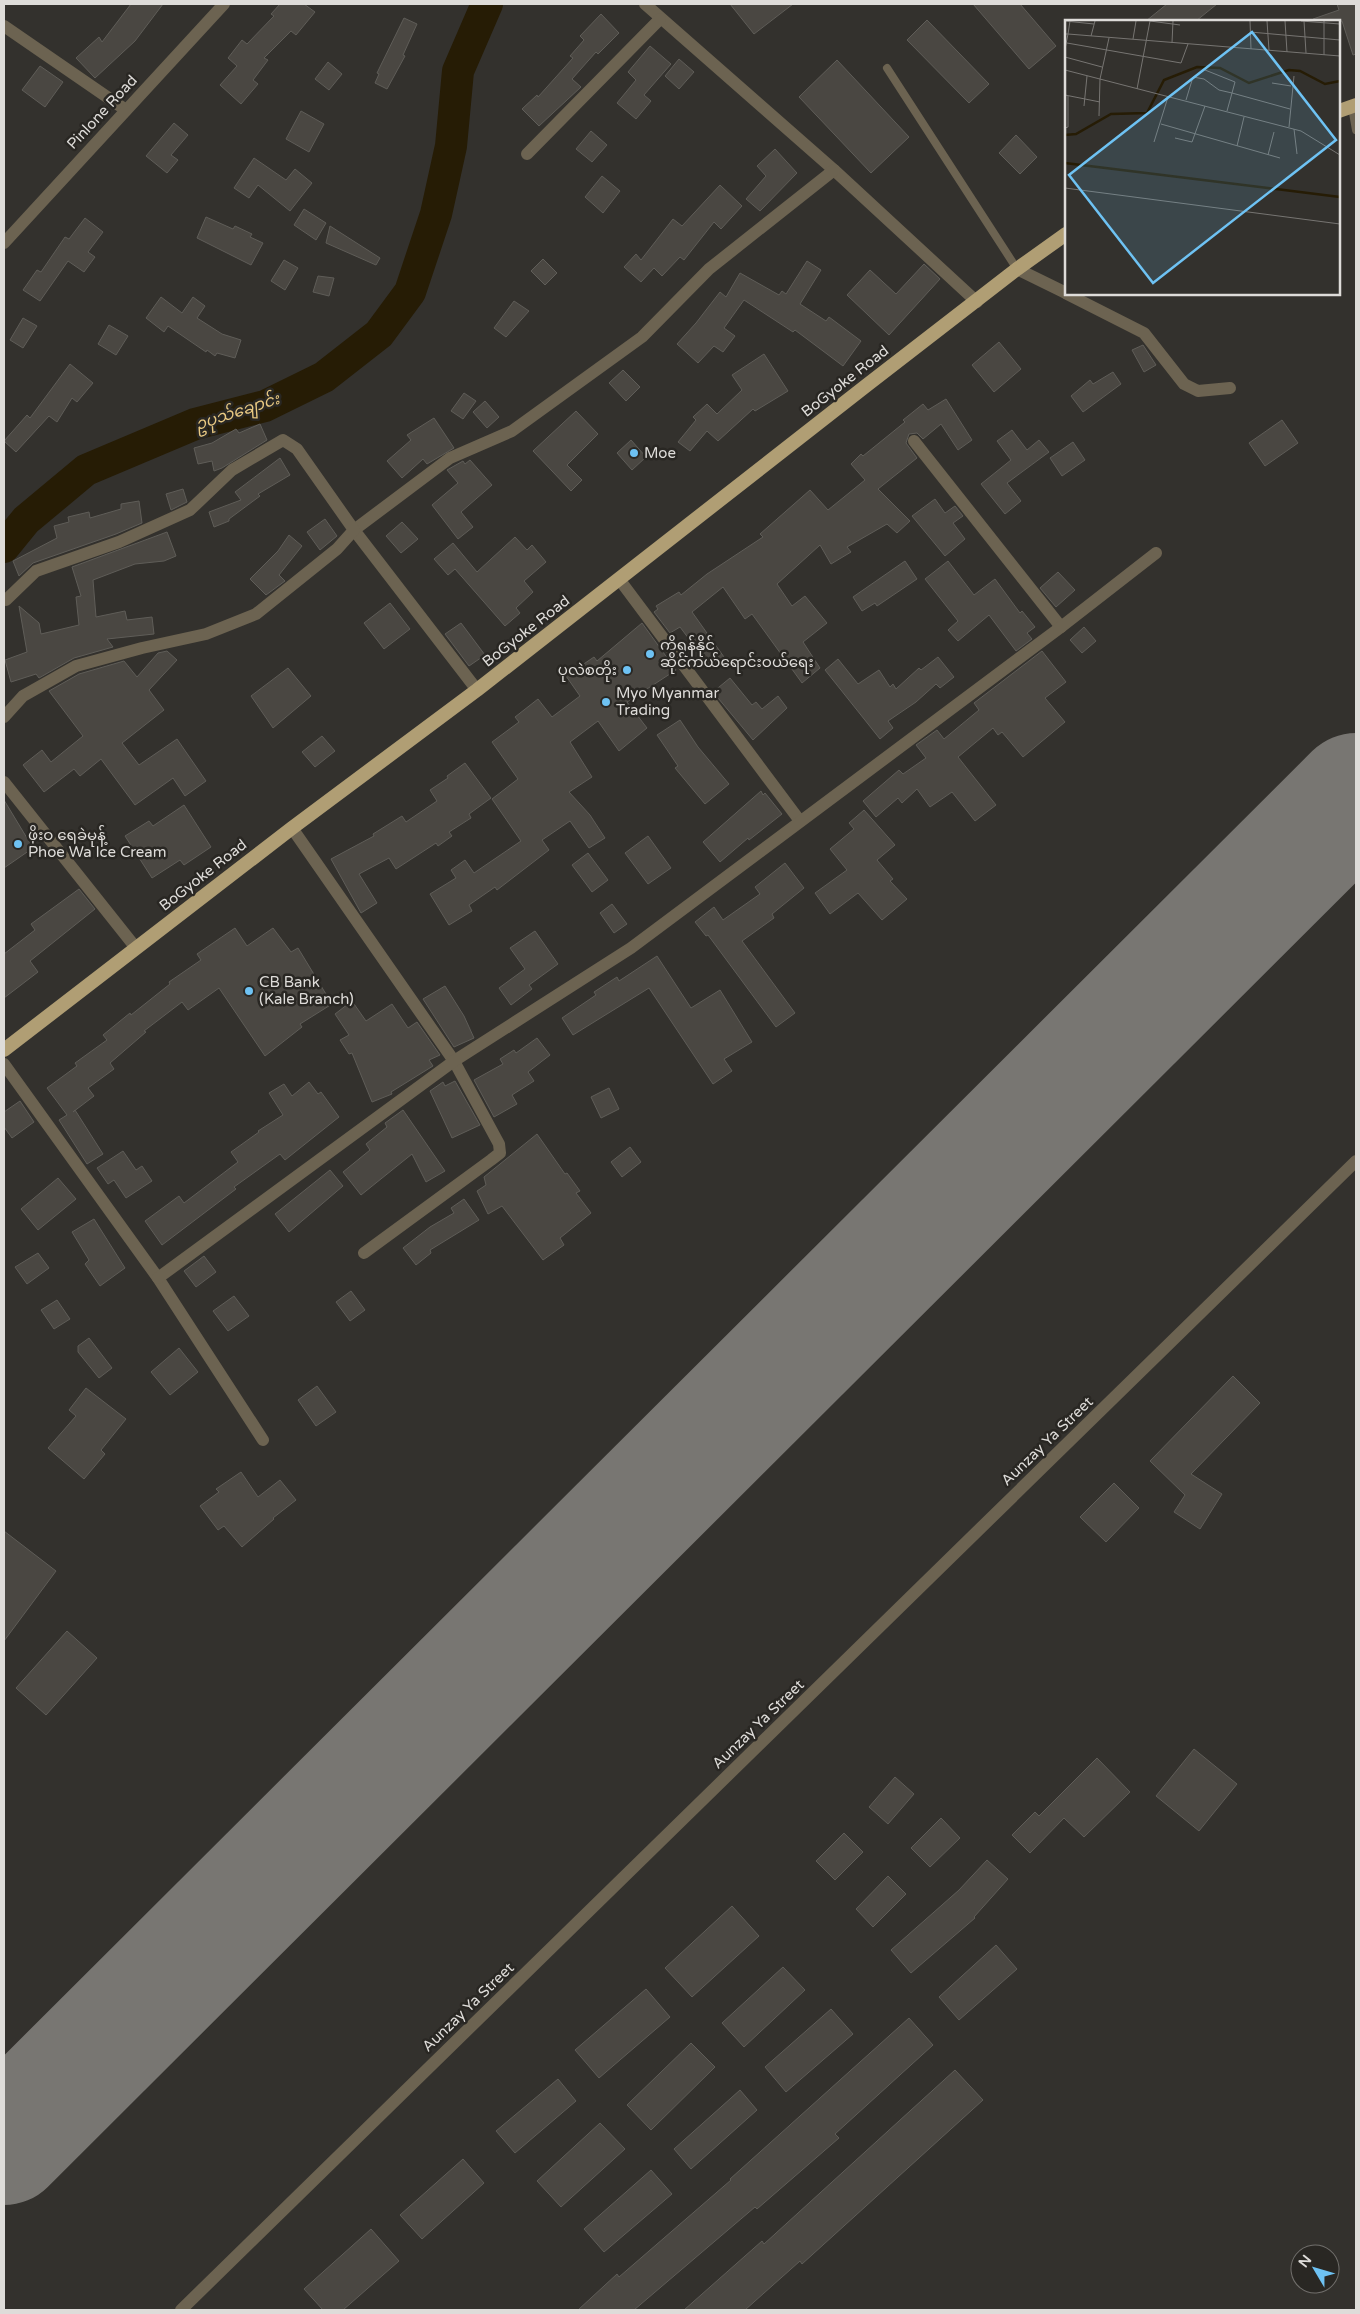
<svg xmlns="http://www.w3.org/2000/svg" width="1360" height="2314" font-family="'Varela Round','Noto Sans Myanmar',sans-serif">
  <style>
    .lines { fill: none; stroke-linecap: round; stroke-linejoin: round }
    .river { stroke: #261c05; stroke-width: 32 }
    .runway { stroke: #787672; stroke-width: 124 }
    .building { fill: #4a4742; stroke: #5f5d58 }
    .service { stroke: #6c6351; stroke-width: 8 }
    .minor { stroke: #6c6351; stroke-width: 12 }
    .tertiary { stroke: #6c6351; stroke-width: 12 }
    .trunk { stroke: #b09e74; stroke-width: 14 }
    .poi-dot { fill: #6ec2f3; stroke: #292723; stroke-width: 2 }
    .labels { text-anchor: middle; stroke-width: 5; stroke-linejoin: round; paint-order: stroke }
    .street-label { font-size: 15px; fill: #dedcd9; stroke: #292723 }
    .poi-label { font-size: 15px; fill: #dedcd9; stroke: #292723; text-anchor: start }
    .water-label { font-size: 16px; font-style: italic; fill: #e9c982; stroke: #292723 }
    .inset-river { fill: none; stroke: #261c05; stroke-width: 2.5 }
    .inset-road { fill: none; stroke: #777572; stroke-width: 1 }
    .view { fill: #6ec2f3; fill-opacity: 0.15; stroke: #6ec2f3; stroke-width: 2.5 }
    .inset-edge { fill: none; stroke: #dedcd9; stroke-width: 2.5 }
  </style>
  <rect width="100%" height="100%" fill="#33312d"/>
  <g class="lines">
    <polyline class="river" points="4,547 26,520 86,470 195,424 265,406 324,377 379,334 410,292 436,214 451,146 458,71 487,4"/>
    <polyline class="runway" points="4,2143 1356,795"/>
  </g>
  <g class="building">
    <polygon points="131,4 163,4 135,41 95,78 76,58 99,37 102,42"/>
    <polygon points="280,4 304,4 315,12 296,35 291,31 264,58 268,60 253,80 258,84 241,104 220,85 237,66 228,58 242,40 247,44 274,16 271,14"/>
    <polygon points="730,4 793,4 754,34"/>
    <polygon points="973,4 1020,4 1056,46 1029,69"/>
    <polygon points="1167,4 1217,4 1196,21 1146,21"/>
    <polygon points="1337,4 1356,4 1356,54 1353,55 1342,21 1313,21 1313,19 1339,10"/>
    <polygon points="601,14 619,33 598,54 596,52 572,79 581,87 539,126 522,109 537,95 538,97 573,58 570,56 584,40 580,36"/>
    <polygon points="404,18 417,24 403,55 405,56 387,89 375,83 379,74 377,73"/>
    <polygon points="927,20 989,84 969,103 907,40"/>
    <polygon points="650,46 671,64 644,95 651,101 636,119 617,103 636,80 628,72"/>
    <polygon points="679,59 694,72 679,89 665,76"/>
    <polygon points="837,60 909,137 871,173 799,97"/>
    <polygon points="328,62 342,74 329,90 315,79"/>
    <polygon points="40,66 63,82 45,107 22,90"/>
    <polygon points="301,111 324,124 309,152 286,139"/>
    <polygon points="174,123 188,135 171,155 178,160 167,173 146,156"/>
    <polygon points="591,131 607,145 592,162 576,149"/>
    <polygon points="1016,135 1037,157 1020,174 999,153"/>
    <polygon points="775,149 797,173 760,211 746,199 766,176 757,166"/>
    <polygon points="254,158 286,180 295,169 312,183 290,211 258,185 249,198 234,188"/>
    <polygon points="602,176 620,191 603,213 585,197"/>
    <polygon points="720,185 742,206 721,229 714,222 684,260 680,257 662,276 654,268 641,282 624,267 636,254 641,260 673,219 682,226"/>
    <polygon points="304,209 326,223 316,240 294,225"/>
    <polygon points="206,217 233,229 235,226 252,234 250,237 263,243 251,265 197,238"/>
    <polygon points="85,218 103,232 88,252 95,257 84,272 68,261 40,301 23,290 37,270 41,272 65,237 69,239"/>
    <polygon points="330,226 380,258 376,265 326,243"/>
    <polygon points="543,259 557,273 545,285 531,271"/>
    <polygon points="284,260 298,268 285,290 271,281"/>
    <polygon points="807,261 821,270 800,304 826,321 829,317 861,341 843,366 795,330 793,332 744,300 724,328 735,336 723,352 714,346 698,363 677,344 696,323 720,292 726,297 740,273 779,295 782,291 786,294"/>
    <polygon points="924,264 940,279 889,335 847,295 870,270 896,294"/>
    <polygon points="318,276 334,278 329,296 313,292"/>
    <polygon points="161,297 182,313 193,297 205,306 197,318 222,334 241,340 235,358 217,353 215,356 207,350 206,352 168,326 164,332 146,318"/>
    <polygon points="514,301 529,311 506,337 494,328"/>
    <polygon points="23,318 37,326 23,348 10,340"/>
    <polygon points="109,325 128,336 116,355 98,344"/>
    <polygon points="999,342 1021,369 994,392 972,365"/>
    <polygon points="1143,345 1156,365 1144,372 1132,350"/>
    <polygon points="764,354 788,391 755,411 753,409 718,441 707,431 690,451 678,442 696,420 693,417 707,404 717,414 742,390 732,375"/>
    <polygon points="70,364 93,383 77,402 72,398 57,422 49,416 16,452 4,441 27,415 30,418"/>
    <polygon points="623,370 640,387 626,401 609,383"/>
    <polygon points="1113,372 1121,384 1083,412 1071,396 1090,380 1093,384"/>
    <polygon points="464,393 476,401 463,419 451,411"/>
    <polygon points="946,399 972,440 958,450 941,424 923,439 917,433 909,434 906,443 917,458 878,489 910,521 897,533 887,524 847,547 851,552 831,564 820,545 777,584 792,606 805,596 827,623 803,642 820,668 802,683 752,614 745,619 723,587 692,612 724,657 710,667 680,627 670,633 654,612 658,609 656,606 679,592 681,595 707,574 763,537 760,534 810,490 828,510 865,480 851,464 861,454 863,456 905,422 903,420 923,404 928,410"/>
    <polygon points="485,401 499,417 487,428 473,412"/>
    <polygon points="576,411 598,434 567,465 582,480 571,491 533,451"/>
    <polygon points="434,418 454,448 427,464 423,459 402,478 387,461 411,440 407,435"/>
    <polygon points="1282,420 1298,443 1265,466 1249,443"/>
    <polygon points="260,424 267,440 222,468 214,471 212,461 198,464 194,448 212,443 236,429 239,433"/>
    <polygon points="1012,430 1027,450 1039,440 1049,452 1007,483 1021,501 1005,514 981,484 1011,460 997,441"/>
    <polygon points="631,440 646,457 632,470 617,453"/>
    <polygon points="1073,442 1085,460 1062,476 1050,458"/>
    <polygon points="280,458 290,475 258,494 260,496 229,519 229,521 214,527 209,512 241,500 235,492"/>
    <polygon points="470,460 492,485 461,512 473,527 458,539 432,505 458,483 447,470 463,461 465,464"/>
    <polygon points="183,489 187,502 171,510 166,494"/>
    <polygon points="935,499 945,513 955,506 963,516 953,523 965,539 945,556 912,516"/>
    <polygon points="139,501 142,523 116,534 33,563 19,576 13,561 57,538 54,526 69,522 68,517 89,512 90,518 121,509 121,504"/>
    <polygon points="325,519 337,536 320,550 307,532"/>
    <polygon points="402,522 418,539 401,553 386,536"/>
    <polygon points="167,532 176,556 164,561 135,564 93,580 96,617 125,611 127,620 152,617 154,634 107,639 113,647 74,658 39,678 36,674 11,682 5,660 27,652 19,606 39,623 41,634 79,625 76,597 81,596 72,567"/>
    <polygon points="289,535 302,546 279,575 285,581 266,595 250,579 278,551"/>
    <polygon points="515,537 527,550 532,545 546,562 524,581 533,592 516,608 520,613 505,626 455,569 448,575 434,559 453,543 477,572"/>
    <polygon points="905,561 917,579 877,606 875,603 862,611 853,597"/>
    <polygon points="948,561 974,595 995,579 1020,613 1022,611 1035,627 1027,633 1032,639 1016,651 989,615 958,641 948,630 958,621 925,579"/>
    <polygon points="1058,572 1075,590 1056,607 1040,588"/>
    <polygon points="390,603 410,629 384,649 364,623"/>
    <polygon points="461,623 485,655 469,666 445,634"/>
    <polygon points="642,623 676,670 627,702 647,728 619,751 598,721 570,742 592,777 569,792 590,815 605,838 589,848 570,821 542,840 549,850 497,890 495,887 469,905 472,911 449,925 430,894 456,878 451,870 465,860 474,873 521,841 492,799 518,779 492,742 519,722 515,717 538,699 552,717 580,696 566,676 594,657 597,661"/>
    <polygon points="1084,627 1096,641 1082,653 1070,640"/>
    <polygon points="167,651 177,660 149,690 164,710 122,743 139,765 177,739 206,781 185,796 173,778 135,805 101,759 80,776 74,769 44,792 23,765 42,750 51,762 83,736 49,691 79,674 124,661 137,677 158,653"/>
    <polygon points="1042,651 1066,682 1045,698 1065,722 1023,757 1002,732 998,735 993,728 958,757 996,805 975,821 952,792 930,807 917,789 902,803 898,798 876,817 863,801 899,770 903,774 926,758 916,745 937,730 944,739 979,710 974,703"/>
    <polygon points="938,657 954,677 940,688 936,684 916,702 888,721 893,728 880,739 825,670 838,659 858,684 879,670 890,687 893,684 896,689 919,668 921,670"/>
    <polygon points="288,668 311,696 273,728 251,696"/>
    <polygon points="730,678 752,705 756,702 762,709 778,696 787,708 753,740 713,692"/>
    <polygon points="680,720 698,747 729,784 705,804 675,768 678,766 657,735"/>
    <polygon points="322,736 335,751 315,767 302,752"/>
    <polygon points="465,763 491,798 469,814 471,818 449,832 452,836 438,846 436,843 396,869 389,858 359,874 377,903 361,913 331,859 374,836 373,834 402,816 406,822 437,801 430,790 448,778 447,776"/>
    <polygon points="761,791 763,795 765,793 782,814 749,840 748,838 720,862 703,842"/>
    <polygon points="4,800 33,848 4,868"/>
    <polygon points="184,805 211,847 184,865 180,860 152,878 125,836 149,821 153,826"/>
    <polygon points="864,810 895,845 877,860 893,879 890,881 907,899 882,920 858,893 830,914 815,893 847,870 830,849 854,829 849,823"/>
    <polygon points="648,836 671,868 648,884 625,853"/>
    <polygon points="588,853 608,880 592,892 572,865"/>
    <polygon points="785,863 804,888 772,914 774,918 742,941 795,1013 776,1027 708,935 706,936 695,922 714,907 723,920 760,894 755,887"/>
    <polygon points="79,889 95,909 30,961 38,972 4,998 4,954 35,930 31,924"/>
    <polygon points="612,904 627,924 614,933 600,913"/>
    <polygon points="235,928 247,946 273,928 291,952 298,948 332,1004 300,1024 302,1027 265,1056 219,988 188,1010 182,1002 144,1031 146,1032 110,1063 114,1069 88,1088 94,1096 73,1112 75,1110 103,1154 87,1164 59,1120 67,1115 47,1088 77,1066 75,1063 107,1040 103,1035 130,1013 131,1015 170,984 169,982 201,960 197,954"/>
    <polygon points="535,931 558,964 529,985 532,989 511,1005 499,988 525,969 510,948"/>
    <polygon points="657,956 691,1008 720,990 752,1042 724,1059 732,1071 713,1084 649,988 573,1035 562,1018 596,995 594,992 617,977 619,981"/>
    <polygon points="445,986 464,1016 474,1038 454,1047 423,999"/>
    <polygon points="352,1001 366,1021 392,1004 408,1028 417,1022 440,1055 429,1060 433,1066 391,1092 392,1094 372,1102 352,1053 349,1054 340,1040 349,1035 335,1014"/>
    <polygon points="537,1038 550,1055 528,1072 534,1081 512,1095 517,1104 494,1117 474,1080 503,1064 500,1059 514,1050 516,1053"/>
    <polygon points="455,1081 480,1125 452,1138 430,1091 443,1082 445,1086"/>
    <polygon points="309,1082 318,1094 321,1092 339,1117 285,1160 280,1154 234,1187 236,1189 162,1245 145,1221 179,1196 184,1203 238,1162 231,1152 259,1132 258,1131 283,1115 269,1093 284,1084 292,1096"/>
    <polygon points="609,1088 619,1109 601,1118 591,1097"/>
    <polygon points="20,1101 34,1122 12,1138 4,1127 4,1112"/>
    <polygon points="403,1110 445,1171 426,1182 412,1154 361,1195 343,1172 370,1150 366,1144 387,1127 385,1123"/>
    <polygon points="537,1134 565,1174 567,1173 580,1191 576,1193 591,1213 560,1238 564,1245 543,1260 502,1206 488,1214 477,1191 486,1185 484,1177"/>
    <polygon points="630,1147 641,1162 622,1177 611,1162"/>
    <polygon points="123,1151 136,1170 142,1166 152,1181 126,1198 114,1180 108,1184 97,1168"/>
    <polygon points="330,1170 343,1186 289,1232 275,1214"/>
    <polygon points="58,1178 76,1199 38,1230 21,1209"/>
    <polygon points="464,1199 479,1220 430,1250 431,1253 416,1265 403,1248 430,1227 454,1213 451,1208"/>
    <polygon points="94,1219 125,1268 100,1286 85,1264 89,1260 72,1232"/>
    <polygon points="38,1253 49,1268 27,1284 15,1267"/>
    <polygon points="204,1256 216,1272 196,1287 184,1271"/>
    <polygon points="351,1291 365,1310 350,1321 336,1302"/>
    <polygon points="234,1296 249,1316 228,1331 213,1311"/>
    <polygon points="57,1300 70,1319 54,1329 41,1310"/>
    <polygon points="89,1338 112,1368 99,1378 78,1352 78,1346"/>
    <polygon points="179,1348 198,1372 170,1395 151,1372"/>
    <polygon points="1233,1376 1260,1403 1191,1474 1222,1494 1200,1529 1174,1512 1185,1495 1150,1461"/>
    <polygon points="317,1386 336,1412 316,1426 298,1400"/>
    <polygon points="86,1388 126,1419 101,1450 105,1454 84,1479 48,1448 76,1416 69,1410"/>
    <polygon points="241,1472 258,1497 280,1480 296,1500 273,1518 274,1519 242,1547 224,1526 218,1530 200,1506 219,1492 216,1489"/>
    <polygon points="1114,1483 1139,1508 1106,1542 1080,1517"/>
    <polygon points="4,1531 56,1571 4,1641"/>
    <polygon points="67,1631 97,1658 46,1715 16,1688"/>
    <polygon points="1194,1749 1237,1784 1199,1831 1156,1796"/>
    <polygon points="1097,1758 1130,1792 1084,1837 1064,1818 1030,1853 1012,1835 1035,1812 1039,1816"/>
    <polygon points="895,1777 914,1794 888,1824 869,1807"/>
    <polygon points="941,1818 960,1838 930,1867 911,1848"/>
    <polygon points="844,1833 863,1852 835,1880 816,1861"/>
    <polygon points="987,1860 1008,1879 974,1917 975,1918 911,1973 891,1950 959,1890"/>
    <polygon points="888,1876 906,1894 873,1927 856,1909"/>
    <polygon points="732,1906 759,1936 692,1997 665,1968"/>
    <polygon points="996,1945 1017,1969 959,2020 939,1997"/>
    <polygon points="783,1967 805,1990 744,2047 722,2023"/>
    <polygon points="646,1989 670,2017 599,2078 575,2050"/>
    <polygon points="831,2009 853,2034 786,2092 765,2067"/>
    <polygon points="909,2018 933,2045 835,2134 839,2138 757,2209 755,2207 634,2310 578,2310 617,2274 619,2277 731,2180 730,2179"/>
    <polygon points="691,2043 715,2067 651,2130 627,2105"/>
    <polygon points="955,2070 983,2100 802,2264 800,2261 745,2310 684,2310 762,2241 764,2244"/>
    <polygon points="558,2079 576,2101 515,2153 496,2131"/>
    <polygon points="740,2090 757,2110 691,2169 674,2149"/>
    <polygon points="600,2123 625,2149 561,2207 537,2181"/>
    <polygon points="463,2159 484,2183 422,2239 400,2215"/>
    <polygon points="651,2170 672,2194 604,2252 584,2229"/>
    <polygon points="371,2229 399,2261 343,2310 323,2310 304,2289"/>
  </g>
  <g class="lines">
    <g class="service">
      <polyline points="887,68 1017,269"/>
      <polyline points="1352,107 1356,130"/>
    </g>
    <g class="minor">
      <polyline points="645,4 834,170 977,302"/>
      <polyline points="4,26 126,110"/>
      <polyline points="527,154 660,19"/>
      <polyline points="1017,269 1066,293"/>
      <polyline points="1067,294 1144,333 1184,384 1198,391 1230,388"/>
      <polyline points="914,441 1061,627"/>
      <polyline points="619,579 800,821"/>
      <polyline points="477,690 354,530 450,458 512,431 642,337 709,269 834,170"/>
      <polyline points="4,717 23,696 76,666 142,648 206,634 256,614 337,549 354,530 297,449 283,440 232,470 190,510 119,542 36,571 6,600"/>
      <polyline points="4,782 136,948"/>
      <polyline points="292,828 454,1061 499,1144 500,1153 491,1160 364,1253"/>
      <polyline points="4,1064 158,1278 263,1440"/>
      <polyline points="158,1278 454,1061 631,948 1061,627 1156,553"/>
    </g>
    <g class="tertiary">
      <polyline points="4,243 224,4"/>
      <polyline points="181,2310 1356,1161"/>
    </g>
    <g class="trunk">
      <polyline points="1339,111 1356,105"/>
      <polyline points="4,1050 292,828 477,690 867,385 1017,269 1066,234"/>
    </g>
  </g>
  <g class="poi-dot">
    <circle cx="634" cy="453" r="5"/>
    <circle cx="650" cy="654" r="5"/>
    <circle cx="627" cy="670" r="5"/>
    <circle cx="606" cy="702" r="5"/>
    <circle cx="18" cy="844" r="5"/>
    <circle cx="249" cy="991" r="5"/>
  </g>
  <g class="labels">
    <g class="street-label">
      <text transform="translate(102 112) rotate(-47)" y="5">Pinlone Road</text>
      <text transform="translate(845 381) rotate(-38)" y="5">BoGyoke Road</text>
      <text transform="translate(526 631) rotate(-38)" y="5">BoGyoke Road</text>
      <text transform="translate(203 875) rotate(-38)" y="5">BoGyoke Road</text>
      <text transform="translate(1047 1441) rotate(-44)" y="5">Aunzay Ya Street</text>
      <text transform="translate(758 1724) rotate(-44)" y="5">Aunzay Ya Street</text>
      <text transform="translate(468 2007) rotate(-44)" y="5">Aunzay Ya Street</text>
    </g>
    <g class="poi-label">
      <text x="644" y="458">Moe</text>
      <text x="660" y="650">ကိုရန်နိုင်<tspan x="660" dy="17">ဆိုင်ကယ်ရောင်းဝယ်ရေး</tspan></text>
      <text x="617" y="675" text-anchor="end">ပုလဲစတိုး</text>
      <text x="616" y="698">Myo Myanmar<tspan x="616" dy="17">Trading</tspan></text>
      <text x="28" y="840">ဖိုးဝ ရေခဲမုန့်<tspan x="28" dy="17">Phoe Wa Ice Cream</tspan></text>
      <text x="259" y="987">CB Bank<tspan x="259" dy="17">(Kale Branch)</tspan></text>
    </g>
    <g class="water-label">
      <text transform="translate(237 411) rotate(-18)" y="6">ဥပုသ်ချောင်း</text>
    </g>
  </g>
  <g transform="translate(1065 20)">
    <rect width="275" height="275" fill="#33312d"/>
    <path class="inset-river" d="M0,115l11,-1 35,-20 36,-1 17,-33 33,-13 23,1 29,15 40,-13 11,1 25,13 15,-3M0,143l275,34"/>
    <path class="inset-road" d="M0,1l29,3M85,1l30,4M185,1l1,28M202,1l2,29M220,1l2,31M236,1l39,3M239,1l2,32M259,1v34M185,12l90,8M0,14h3l2,-13M26,16l4,-15M68,19l3,-18M2,23l114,20 7,-19M107,23l1,-22M0,29l3,-15 272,22M0,37l37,10M0,50l236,61 39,24M207,63l19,3M72,69l13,-68M0,75l35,7M121,80l7,-23 11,2 15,11 13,3 3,-11 -30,-12M19,86l3,-30M162,91l5,-18 58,16M34,96l1,-37 9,-41M96,104l119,34M224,107l5,-51M0,108l3,-1v-31M229,109l3,25M110,118l17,4 13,-36M89,122l14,-45M172,126l7,-29M203,135l6,-23M0,168l275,36"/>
    <path class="view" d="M187,12l84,108 -183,143 -84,-108z"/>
    <rect width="275" height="275" class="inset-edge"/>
  </g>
  <rect width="1360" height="2314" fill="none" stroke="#dedcd9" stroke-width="10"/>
  <g transform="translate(1315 2269) rotate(308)"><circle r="24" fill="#292723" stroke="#716f6c"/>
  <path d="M0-4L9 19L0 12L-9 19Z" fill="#6ec2f3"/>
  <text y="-8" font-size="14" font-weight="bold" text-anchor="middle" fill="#dedcd9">N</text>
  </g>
</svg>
